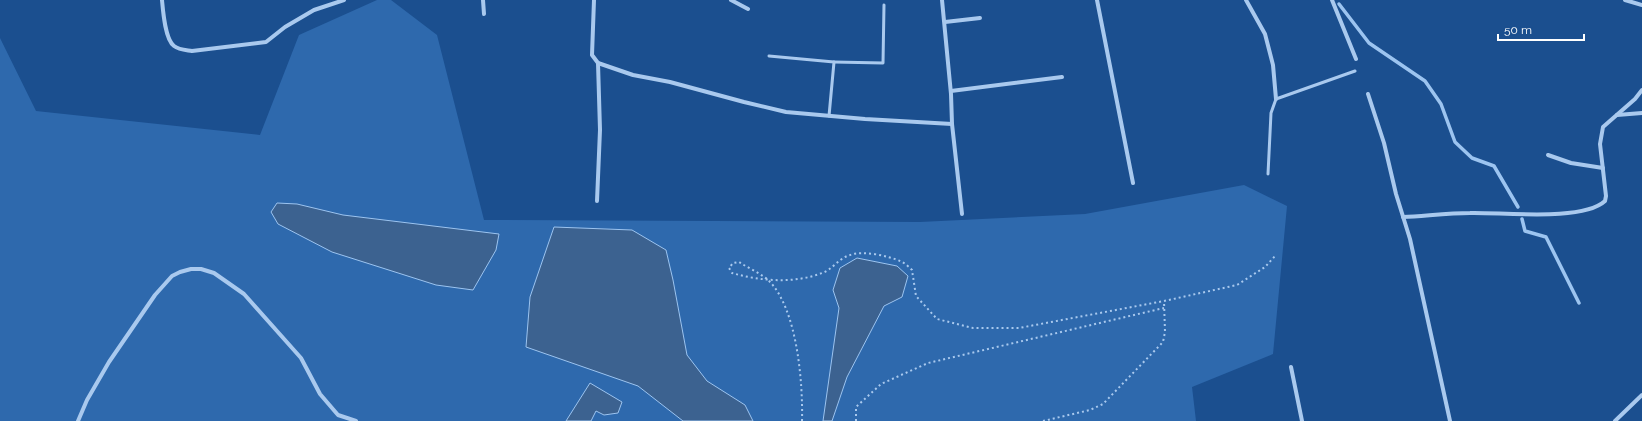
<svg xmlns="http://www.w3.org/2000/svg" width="1642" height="421" font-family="Raleway,sans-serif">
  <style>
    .green { fill: #2e69ad }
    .water { fill: #3c6290; stroke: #9cc4f0 }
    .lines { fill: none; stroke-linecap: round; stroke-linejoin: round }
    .stream { stroke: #9cc4f0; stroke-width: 3.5 }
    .path { stroke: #a9c9ee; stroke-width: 2; stroke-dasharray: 2 3; stroke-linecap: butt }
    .lane { stroke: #a9c9ee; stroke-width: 3 }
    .street { stroke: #a9c9ee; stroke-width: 4 }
  </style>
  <rect width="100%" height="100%" fill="#1b4f8f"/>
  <polygon class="green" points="377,0 391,0 437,35 484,220 920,222 1085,214 1244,185 1287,206 1273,354 1192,387 1196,421 0,421 0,38 36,111 260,135 299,35"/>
  <g class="water">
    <polygon points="277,203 297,204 343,215 499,234 496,250 473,290 436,285 332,252 278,224 271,212"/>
    <polygon points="554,227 632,230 666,250 673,280 687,355 707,381 745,405 753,421 683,421 638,386 526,347 530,297"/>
    <polygon points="857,258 897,266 908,276 902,297 884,306 847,377 832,421 823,421 839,308 833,290 840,268"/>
    <polygon points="590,383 622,402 618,413 604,415 596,411 591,421 566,421"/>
  </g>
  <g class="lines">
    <g class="stream">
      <polyline points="1339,4 1369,43 1425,81 1441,104 1455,142 1472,158 1494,166 1518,207"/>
      <polyline points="1522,219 1525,231 1546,237 1579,303"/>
    </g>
    <g class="path">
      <path d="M802,421c1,-39 -5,-114 -34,-141 -8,-7 -20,-12 -29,-18l-6,1 -4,5 3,5c28,8 62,11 90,0 10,-3 17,-15 28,-18 13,-5 38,1 50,6 5,2 9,6 12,9l4,26 21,23 36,9h46l145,-27 73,-16 28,-18 11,-12"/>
      <polyline points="856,421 856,407 881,384 928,363 1164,308"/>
      <polyline points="1043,421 1090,410 1103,404 1163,342 1165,332 1164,301"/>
    </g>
    <g class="lane">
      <polyline points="769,56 834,62 829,116"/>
      <polyline points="834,62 883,63 884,5"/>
      <polyline points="1268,174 1271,113 1276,99 1355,71"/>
    </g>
    <g class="street">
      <path d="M162,0c1,11 3,39 12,46 5,4 12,4 18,5l74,-9 19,-15 29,-17 30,-10"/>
      <polyline points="483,0 484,14"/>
      <polyline points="594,0 592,55 598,63 633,75 670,82 744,102 786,112 865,119 952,124 951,94 942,0"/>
      <polyline points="731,0 748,9"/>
      <polyline points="1097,0 1133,183"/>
      <polyline points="1246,0 1265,34 1273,65 1276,99"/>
      <polyline points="1332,0 1356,59"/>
      <polyline points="1625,0 1642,5"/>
      <polyline points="945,22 980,18"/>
      <polyline points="951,91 1062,77"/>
      <polyline points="1368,94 1384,143 1396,194 1410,239 1450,421"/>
      <polyline points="1617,115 1642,113"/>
      <polyline points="952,124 962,214"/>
      <polyline points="1548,155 1571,163 1603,168"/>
      <polyline points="597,201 600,130 598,63"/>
      <path d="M1403,217c22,-1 45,-4 67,-4 31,-1 112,9 135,-12l1,-5 -6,-52 3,-17 32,-28 7,-9"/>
      <polyline points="1291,367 1302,421"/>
      <polyline points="78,421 87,400 109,362 155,295 172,276 180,272 191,269 201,269 214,273 244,294 301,358 320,394 338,415 356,421"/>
      <polyline points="1615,421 1642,395"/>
    </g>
  </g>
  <path d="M1498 34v6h86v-6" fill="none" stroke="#ffffff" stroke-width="2"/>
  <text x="1504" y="34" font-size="12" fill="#ffffff" stroke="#1b4f8f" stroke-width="3" paint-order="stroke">50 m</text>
</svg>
